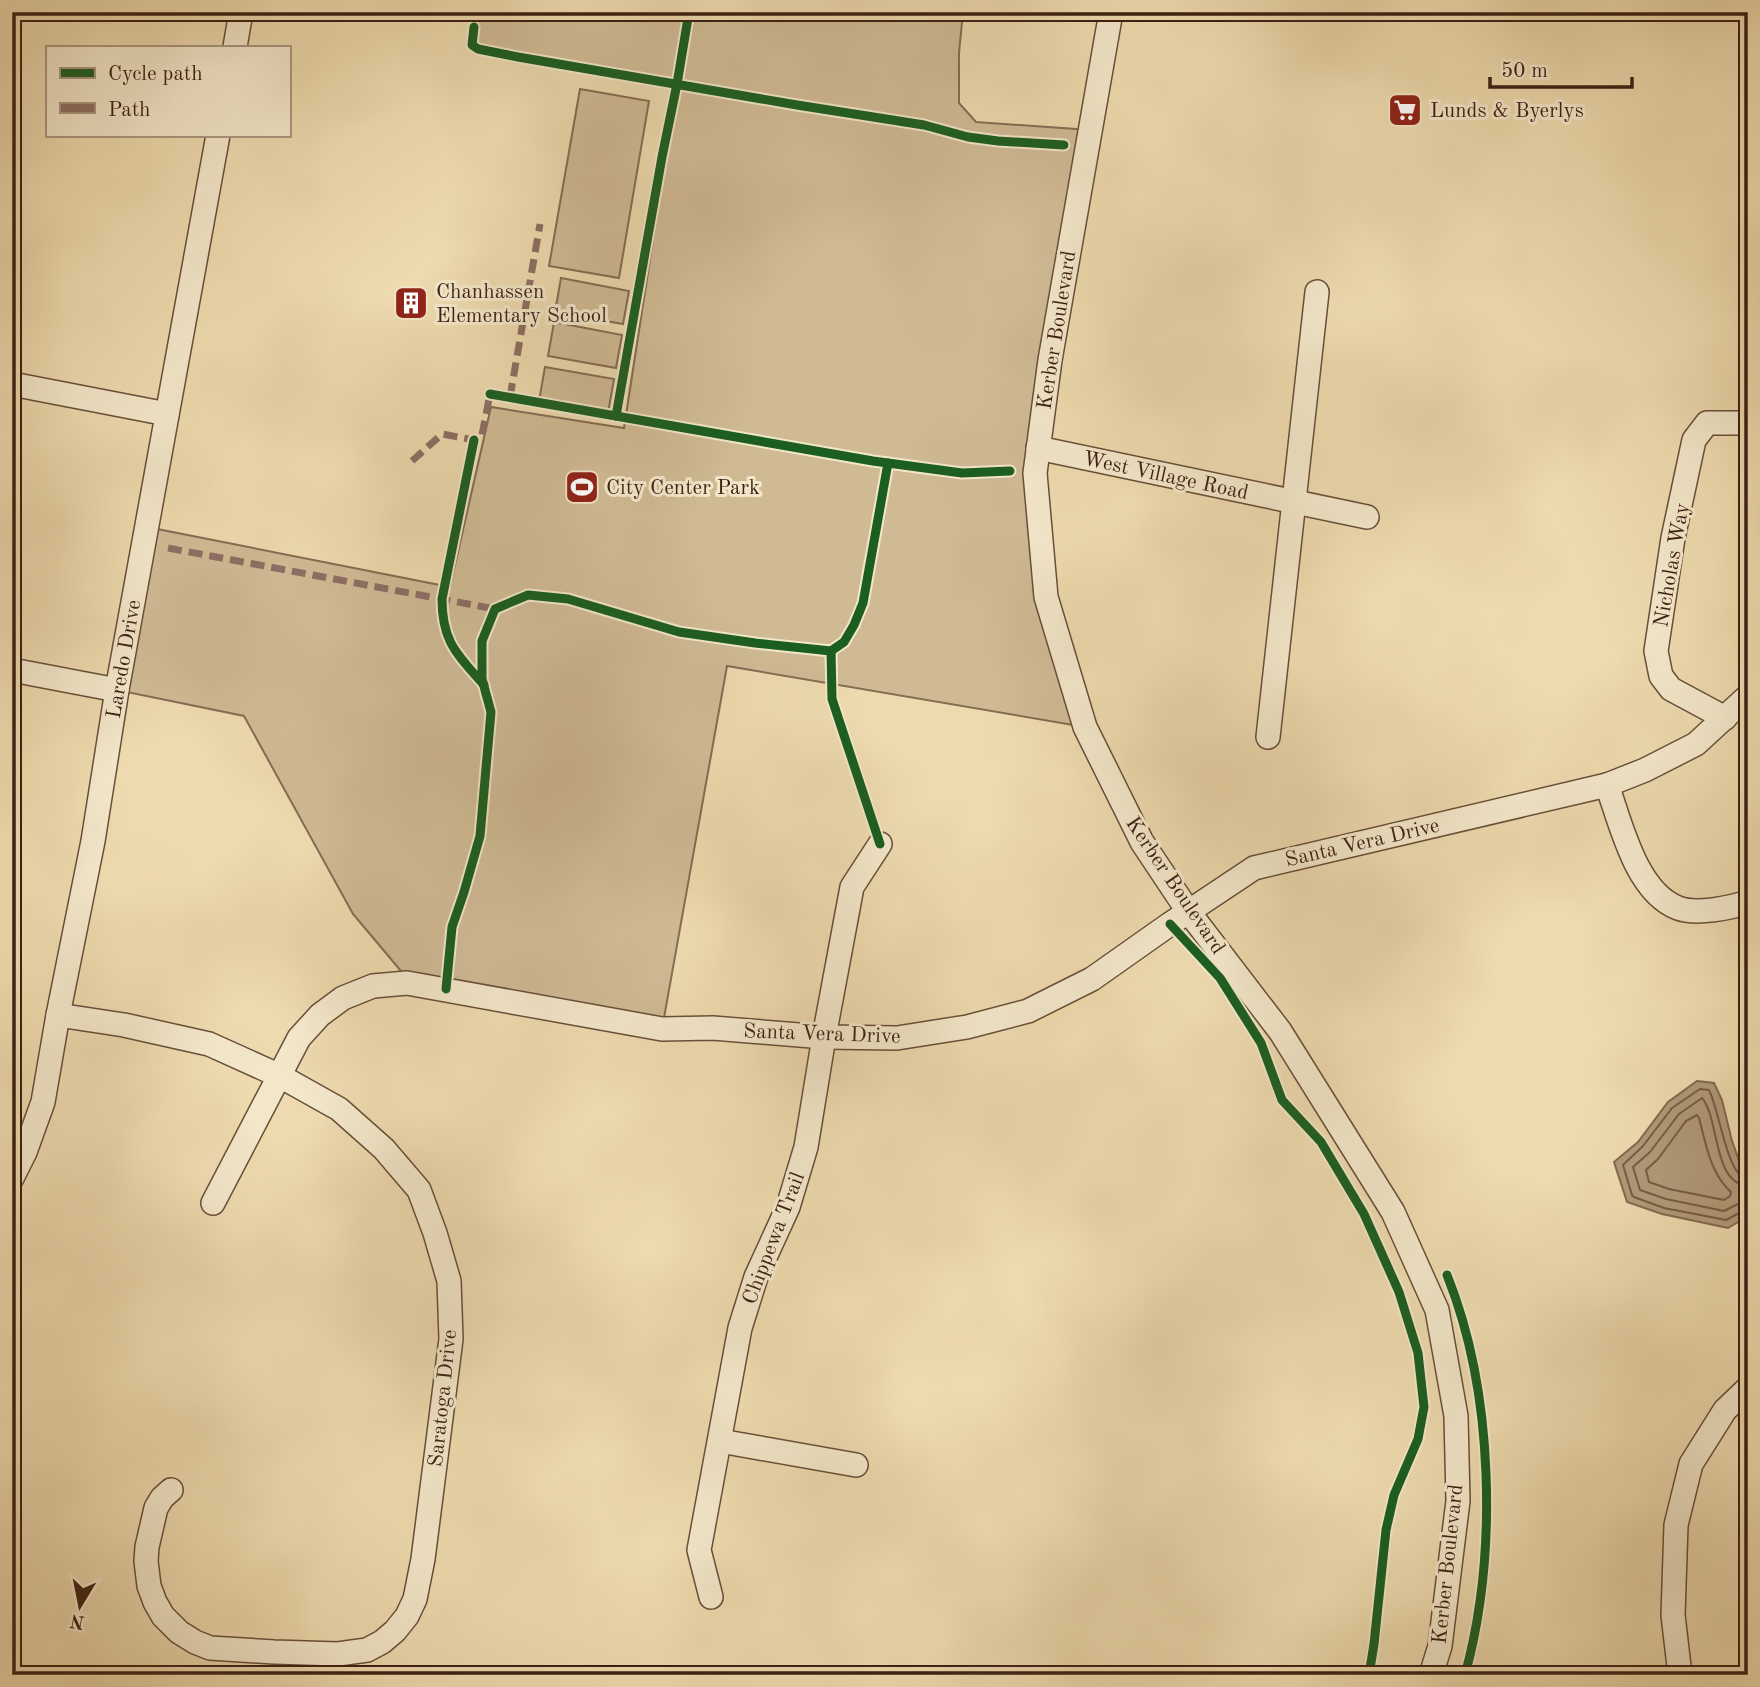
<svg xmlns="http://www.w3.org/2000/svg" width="1760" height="1687" font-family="'Old Standard TT',serif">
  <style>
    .green { fill: #cfba94; stroke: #866c54; stroke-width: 2 }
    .water { fill: #b19a79; stroke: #836950; stroke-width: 2 }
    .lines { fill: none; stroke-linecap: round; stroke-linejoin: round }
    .shore { stroke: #775c46; stroke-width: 2 }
    .minor-casing { stroke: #694e3a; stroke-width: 26 }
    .minor { stroke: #f3e7ca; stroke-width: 23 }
    .quiet { stroke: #8d6e63; stroke-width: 7; stroke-dasharray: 14 7; stroke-linecap: butt }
    .cycleway-casing { stroke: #f3e7ca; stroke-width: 13 }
    .cycleway { stroke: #1b5e20; stroke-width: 9 }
    .labels { text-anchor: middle; stroke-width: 6; stroke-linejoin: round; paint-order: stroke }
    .poi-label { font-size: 21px; fill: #3d1f13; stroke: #f3e7ca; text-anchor: start }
    .street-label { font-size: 21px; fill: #3d1f13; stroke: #f3e7ca }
  </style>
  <rect width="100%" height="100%" fill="#eddaae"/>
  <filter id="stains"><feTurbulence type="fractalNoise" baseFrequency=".00286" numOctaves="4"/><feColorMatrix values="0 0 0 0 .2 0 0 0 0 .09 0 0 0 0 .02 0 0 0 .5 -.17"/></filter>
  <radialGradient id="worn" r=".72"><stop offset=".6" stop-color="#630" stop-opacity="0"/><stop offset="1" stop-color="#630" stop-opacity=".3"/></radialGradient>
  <g class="green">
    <polygon points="479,12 963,12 959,53 959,103 976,122 1090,130 1038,448 1046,597 1085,727 727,666 662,1029 411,983 353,914 244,716 117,690 147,527 450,587 491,407 624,428 677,84 478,49 472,45"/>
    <polygon points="580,89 649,101 619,278 549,266"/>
    <polygon points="561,278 629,291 623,324 555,312"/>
    <polygon points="554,322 622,335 616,368 548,356"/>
    <polygon points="545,367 614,379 608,413 539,401"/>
  </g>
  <polygon class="water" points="1697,1081 1714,1083 1722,1100 1732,1141 1740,1163 1748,1173 1748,1216 1728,1228 1662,1214 1627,1202 1614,1162 1638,1142 1668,1102"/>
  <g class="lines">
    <g class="shore">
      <path d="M1697,1115l2,3c7,26 11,55 32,74l-1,4 -6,4 -55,-11 -20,-7 -3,-12 12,-11 28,-38z"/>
      <path d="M1748,1177c-2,-1 -4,0 -6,-1 -15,-7 -24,-69 -33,-86l-9,-1 -28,19 -29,38 -20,19 9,30 2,2 30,11 62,12 17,-9h5"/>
      <path d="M1748,1186c-36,-3 -28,-67 -46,-88l-23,16 -29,38 -17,15 7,23 26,9 58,12 16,-8 8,-1"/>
    </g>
    <g class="minor-casing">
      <g id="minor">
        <polyline points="1111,12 1050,360 1035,473 1046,597 1085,727 1142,842 1188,911 1280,1031 1393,1212 1437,1310 1456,1416 1458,1501 1440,1646 1431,1675"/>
        <polyline points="235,47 241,12"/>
        <polyline points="12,384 167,414"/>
        <polyline points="1038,448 1367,517"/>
        <polyline points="12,670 117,690"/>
        <polyline points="1725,718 1671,689 1661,676 1656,651 1673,538 1694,440 1707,423 1748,423"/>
        <polyline points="1268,737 1317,292"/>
        <path d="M1607,785c14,39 29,107 71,123 18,7 52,0 70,-6"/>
        <polyline points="58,1015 124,1025 209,1044 280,1076 339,1109 384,1149 419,1190 435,1233 449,1281 451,1339 423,1559 415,1599 407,1616 395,1631 382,1642 367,1650 338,1654 274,1652 210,1648 195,1642 179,1632 163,1616 155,1602 149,1586 146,1561 147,1547 156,1508 162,1498 171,1490"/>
        <polyline points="12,1178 25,1152 43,1102 58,1015 93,841 117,690 218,135"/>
        <polyline points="213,1203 299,1038 320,1015 343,998 373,986 407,983 662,1029 713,1028 824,1037 897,1038 967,1027 1028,1011 1092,979 1170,924 1254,868 1607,785 1645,770 1696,744 1748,696"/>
        <polyline points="720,1441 856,1465"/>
        <polyline points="711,1597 699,1550 740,1328 756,1277 788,1207 806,1147 824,1037 852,887 880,844"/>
        <polyline points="1680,1675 1673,1615 1676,1525 1691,1464 1725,1410 1748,1388"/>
      </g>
    </g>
    <use href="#minor" class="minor"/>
    <g class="quiet">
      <polyline points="510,397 540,224"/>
      <polyline points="412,461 442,434 474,440 480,439 482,435 490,394"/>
      <polyline points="168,548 495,609"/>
    </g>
    <g class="cycleway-casing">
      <g id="cycleway">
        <polyline points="474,27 472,45 478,49 518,57 797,105 924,125 968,137 998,141 1064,145"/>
        <polyline points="490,394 873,461 962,473 1010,471"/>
        <polyline points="616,416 662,157 677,84 689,12"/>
        <path d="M474,440l-32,159c0,43 15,55 42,86"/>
        <polyline points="831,651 832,699 880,844"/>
        <polyline points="1170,924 1220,978 1261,1043 1282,1100 1321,1142 1364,1214 1399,1292 1418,1353 1424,1407 1418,1439 1394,1495 1386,1530 1374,1644 1369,1675"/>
        <polyline points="446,989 452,927 464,892 480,836 491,712 482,679 482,641 495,609 528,595 568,599 679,632 755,643 831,651 844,642 854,625 863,603 888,463"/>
        <path d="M1447,1275c47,117 51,279 18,400"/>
        <polyline points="12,1421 16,1463 12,1527"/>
      </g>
    </g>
    <use href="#cycleway" class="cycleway"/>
  </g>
  <defs>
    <g id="supermarket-square" transform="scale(1.75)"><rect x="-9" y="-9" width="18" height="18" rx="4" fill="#8f2418" stroke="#f3e7ca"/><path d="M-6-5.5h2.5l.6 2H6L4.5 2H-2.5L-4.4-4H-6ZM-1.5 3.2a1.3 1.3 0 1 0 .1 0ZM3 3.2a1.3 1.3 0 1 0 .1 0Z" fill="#fff"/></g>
    <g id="building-square" transform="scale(1.75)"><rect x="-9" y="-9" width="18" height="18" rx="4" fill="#8f2418" stroke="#f3e7ca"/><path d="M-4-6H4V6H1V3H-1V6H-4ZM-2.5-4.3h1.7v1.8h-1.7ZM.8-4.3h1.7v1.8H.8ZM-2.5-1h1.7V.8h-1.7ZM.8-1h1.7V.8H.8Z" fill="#fff"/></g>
    <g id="stadium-square" transform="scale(1.75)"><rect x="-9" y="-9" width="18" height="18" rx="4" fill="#8f2418" stroke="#f3e7ca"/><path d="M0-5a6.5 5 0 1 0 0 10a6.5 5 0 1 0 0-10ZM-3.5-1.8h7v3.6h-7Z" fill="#fff"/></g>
  </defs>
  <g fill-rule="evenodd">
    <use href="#supermarket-square" x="1405" y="110"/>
    <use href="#building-square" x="411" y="303"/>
    <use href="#stadium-square" x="582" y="487"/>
  </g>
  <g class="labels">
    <g class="poi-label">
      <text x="1430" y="117">Lunds &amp; Byerlys</text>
      <text x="436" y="298">Chanhassen<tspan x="436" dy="24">Elementary School</tspan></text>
      <text x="606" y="494">City Center Park</text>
    </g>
    <g class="street-label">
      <text transform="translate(1056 330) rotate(-81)" y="7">Kerber Boulevard</text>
      <text transform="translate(1166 475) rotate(12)" y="7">West Village Road</text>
      <text transform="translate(1671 565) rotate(-80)" y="7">Nicholas Way</text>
      <text transform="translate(123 659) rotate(-80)" y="7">Laredo Drive</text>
      <text transform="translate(1362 842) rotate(-13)" y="7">Santa Vera Drive</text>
      <text transform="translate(1176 885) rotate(56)" y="7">Kerber Boulevard</text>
      <text transform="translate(822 1033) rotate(2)" y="7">Santa Vera Drive</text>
      <text transform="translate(773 1238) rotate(-69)" y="7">Chippewa Trail</text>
      <text transform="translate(442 1398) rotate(-84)" y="7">Saratoga Drive</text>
      <text transform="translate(1447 1564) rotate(-84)" y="7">Kerber Boulevard</text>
    </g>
  </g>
  <rect width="1760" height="1687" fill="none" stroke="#eddaae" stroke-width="42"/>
  <rect x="14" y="14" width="1732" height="1659" fill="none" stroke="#3d1f13" stroke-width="3.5"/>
  <rect x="21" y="21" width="1718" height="1645" fill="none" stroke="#3d1f13" stroke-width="2"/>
  <rect x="46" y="46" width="245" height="91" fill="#f3e7ca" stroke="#aa9781" stroke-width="2"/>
  <rect x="60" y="68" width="35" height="10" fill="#1b5e20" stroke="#aa9781" stroke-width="2"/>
  <text x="108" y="80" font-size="21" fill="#3d1f13">Cycle path</text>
  <rect x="60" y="103" width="35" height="10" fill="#8d6e63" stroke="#aa9781" stroke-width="2"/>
  <text x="108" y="116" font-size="21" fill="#3d1f13">Path</text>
  <g transform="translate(80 1606) rotate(190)" stroke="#f3e7ca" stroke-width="5" paint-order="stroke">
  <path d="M0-5L12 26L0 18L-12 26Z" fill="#3d1f13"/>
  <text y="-10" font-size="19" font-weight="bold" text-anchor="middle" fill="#3d1f13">N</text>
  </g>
  <path d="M1490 77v10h142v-10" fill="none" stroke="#3d1f13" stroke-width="3.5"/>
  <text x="1501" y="77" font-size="21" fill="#3d1f13" stroke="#f3e7ca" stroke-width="5" paint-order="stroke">50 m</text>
  <rect width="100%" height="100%" filter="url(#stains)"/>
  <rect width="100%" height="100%" fill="url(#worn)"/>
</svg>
